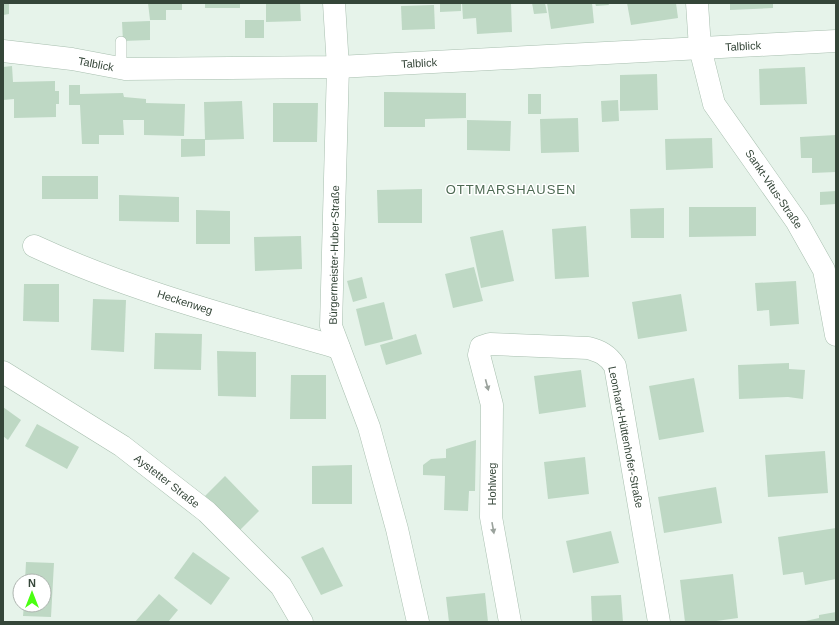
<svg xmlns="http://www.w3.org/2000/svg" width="839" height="625" font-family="Helvetica,sans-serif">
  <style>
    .building { fill: #bed8c4 }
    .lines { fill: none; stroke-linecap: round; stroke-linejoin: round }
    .lane-casing { stroke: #a8bfaf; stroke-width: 12 }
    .street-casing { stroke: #a8bfaf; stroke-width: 23 }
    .lane { stroke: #fff; stroke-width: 11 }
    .street { stroke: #fff; stroke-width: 22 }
    .oneway { fill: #9aa29c }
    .labels { text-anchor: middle; stroke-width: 3; stroke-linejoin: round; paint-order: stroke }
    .street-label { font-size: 11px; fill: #354639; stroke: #fff }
    .quarter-label { font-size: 13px; letter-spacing: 1px; fill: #4c6952; stroke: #fff }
  </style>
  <rect width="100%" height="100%" fill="#e6f3ea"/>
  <g class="building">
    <polygon points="3,3 9,3 9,14 3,15"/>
    <polygon points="148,3 182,3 182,10 166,10 166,20 150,20"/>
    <rect x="205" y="3" width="35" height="5"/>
    <polygon points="266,3 300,3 301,21 266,22"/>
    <polygon points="440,3 461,3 461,11 440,12"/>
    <polygon points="462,3 511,3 512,32 477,34 476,18 463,19"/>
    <polygon points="532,3 545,3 547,13 534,14"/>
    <polygon points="547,3 592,3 594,23 551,29"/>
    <polygon points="595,3 608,3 609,5 596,6"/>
    <polygon points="627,3 676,3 678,18 631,25"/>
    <polygon points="730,3 773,3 773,8 730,10"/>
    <polygon points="434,5 435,29 402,30 401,6"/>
    <rect x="245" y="20" width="19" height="18"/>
    <polygon points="150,21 150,40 123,41 122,22"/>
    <polygon points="12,66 13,82 55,81 55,91 59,91 59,104 56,104 56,117 14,118 14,99 3,100 3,67"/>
    <polygon points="805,67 807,104 760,105 759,69"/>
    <polygon points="657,74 658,110 620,111 620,75"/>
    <polygon points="69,85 80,85 80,94 123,93 124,97 146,99 146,103 185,104 184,136 144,135 144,120 123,120 124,135 99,135 99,144 82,144 80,105 69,105"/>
    <polygon points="384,92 466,93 466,118 425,119 425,127 384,127"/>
    <rect x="528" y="94" width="13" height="20"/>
    <polygon points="618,100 619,121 602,122 601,101"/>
    <polygon points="242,101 244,139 205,140 205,156 181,157 181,139 205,139 204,102"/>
    <polygon points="273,103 318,103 317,142 273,142"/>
    <polygon points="578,118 579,152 541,153 540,119"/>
    <polygon points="467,120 511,121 510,151 467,150"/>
    <polygon points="836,135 836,172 812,173 812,158 801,158 800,137"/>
    <polygon points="712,138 713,168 666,170 665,139"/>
    <rect x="42" y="176" width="56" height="23"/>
    <polygon points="422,189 422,223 378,223 377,190"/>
    <polygon points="836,191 836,204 820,205 820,192"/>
    <polygon points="119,195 179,197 179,222 119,221"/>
    <polygon points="689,207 756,207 756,236 689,237"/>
    <polygon points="664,208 664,238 631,238 630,209"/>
    <polygon points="196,210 230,211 230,244 196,244"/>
    <polygon points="586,226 589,277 555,279 552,229"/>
    <polygon points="503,230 514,281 481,288 470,237"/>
    <polygon points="301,236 302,269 255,271 254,237"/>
    <polygon points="474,267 483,301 453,308 445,274"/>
    <polygon points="362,277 367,298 353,302 347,281"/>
    <polygon points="796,281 799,324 770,326 769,310 757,311 755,283"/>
    <polygon points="24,284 59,284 59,322 23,321"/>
    <polygon points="681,294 687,331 638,339 632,302"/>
    <polygon points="93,299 126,300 124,352 91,350"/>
    <polygon points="384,302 393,339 365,346 356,309"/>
    <polygon points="155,333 202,334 201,370 154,369"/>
    <polygon points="416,334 422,354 386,365 380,345"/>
    <polygon points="217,351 256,352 256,397 218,396"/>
    <polygon points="789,363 789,369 805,370 803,399 788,397 739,399 738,365"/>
    <polygon points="581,370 586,407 539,414 534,376"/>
    <polygon points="291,375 326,375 326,419 290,419"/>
    <polygon points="694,378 704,432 659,440 649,386"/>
    <polygon points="3,407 21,420 8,440 3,436"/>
    <polygon points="37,424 79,447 67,469 25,446"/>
    <polygon points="476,440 475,491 469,491 468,511 444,510 445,476 423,475 423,465 431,459 446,458 446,449"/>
    <polygon points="825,451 828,493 768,497 765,455"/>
    <polygon points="585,457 589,494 548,499 544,462"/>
    <polygon points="352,465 352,504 312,504 312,466"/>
    <polygon points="225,476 259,511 239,531 205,496"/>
    <polygon points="716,487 722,523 664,533 658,497"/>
    <polygon points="836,528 836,579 805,585 803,572 783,575 778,537"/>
    <polygon points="611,531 619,563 573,573 566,541"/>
    <polygon points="323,547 343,586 321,595 301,557"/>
    <polygon points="193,552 230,578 211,605 174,578"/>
    <polygon points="26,562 54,563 51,617 23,616 24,605 44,605 44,581 25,581"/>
    <polygon points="733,574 738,618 709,622 685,622 680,580"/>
    <polygon points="485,593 488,622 449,622 446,597"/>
    <polygon points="159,594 178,610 168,622 135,622"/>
    <polygon points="621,595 623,622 592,622 591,596"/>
    <polygon points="836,612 836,622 801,622 819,618 819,615"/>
  </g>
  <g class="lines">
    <g class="lane-casing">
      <polyline id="lane" points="121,42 121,68"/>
    </g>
    <g class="street-casing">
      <g id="street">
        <polyline points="334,3 338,67 331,326 369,427 397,529 418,622"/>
        <polyline points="697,3 700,48 714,104 797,222 824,270 836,335"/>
        <polyline points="3,51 72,59 125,69 338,67 836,41"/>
        <path d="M34,246c97,45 202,72 305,102"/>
        <polyline points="3,372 122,446 207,512 281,586 302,622"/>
        <path d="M510,622l-19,-105 1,-112 -13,-50 2,-8 9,-3 98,4c12,3 20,7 27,18l44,256"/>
      </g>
    </g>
    <use href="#lane" class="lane"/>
    <use href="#street" class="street"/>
  </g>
  <defs><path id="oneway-solid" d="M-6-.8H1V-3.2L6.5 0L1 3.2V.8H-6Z"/></defs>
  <g class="oneway">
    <use href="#oneway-solid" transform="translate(487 385) rotate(75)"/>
    <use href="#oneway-solid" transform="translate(493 528) rotate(80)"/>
  </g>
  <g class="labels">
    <g class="street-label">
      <text transform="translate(743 46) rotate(-3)" y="4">Talblick</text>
      <text transform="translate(419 63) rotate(-3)" y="4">Talblick</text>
      <text transform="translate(96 64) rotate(11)" y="4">Talblick</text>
      <text transform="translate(774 189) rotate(56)" y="4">Sankt-Vitus-Straße</text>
      <text transform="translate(334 255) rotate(-89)" y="4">Bürgermeister-Huber-Straße</text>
      <text transform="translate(185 302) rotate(18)" y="4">Heckenweg</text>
      <text transform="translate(626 437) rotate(79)" y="4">Leonhard-Hüttenhofer-Straße</text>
      <text transform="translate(167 481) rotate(38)" y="4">Aystetter Straße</text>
      <text transform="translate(492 484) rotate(-90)" y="4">Hohlweg</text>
    </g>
    <g class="quarter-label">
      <text x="511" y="194">OTTMARSHAUSEN</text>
    </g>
  </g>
  <rect width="839" height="625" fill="none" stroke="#354639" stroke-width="8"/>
  <g transform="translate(32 593)"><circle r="19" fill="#ffffff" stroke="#aeb5b0"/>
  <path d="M0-3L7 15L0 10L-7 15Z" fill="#4aff11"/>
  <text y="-6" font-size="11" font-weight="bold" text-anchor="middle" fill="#354639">N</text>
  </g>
</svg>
